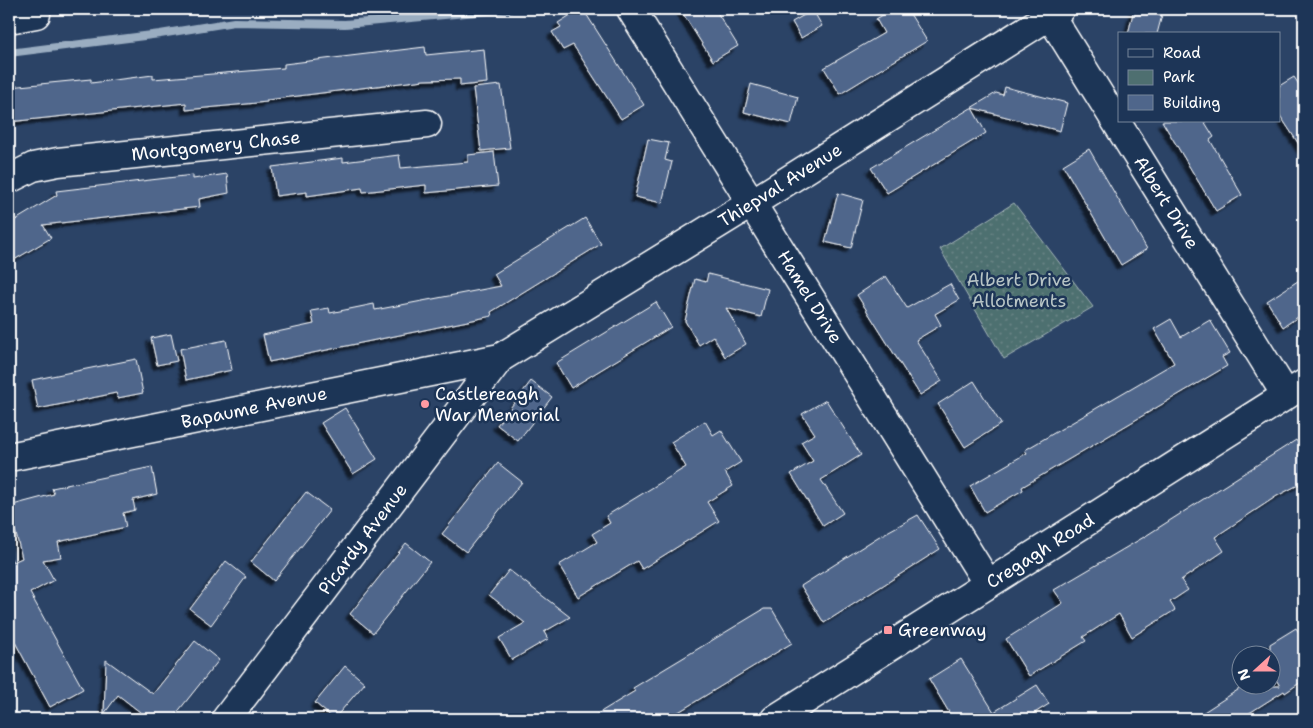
<svg xmlns="http://www.w3.org/2000/svg" width="1313" height="728" font-family="'Shantell Sans',sans-serif">
  <style>
    .green { fill: url(#green-dots); stroke: #a6b7b8 }
    .lines { fill: none; stroke-linecap: round; stroke-linejoin: round }
    .stream { stroke: #9aadc1; stroke-width: 8 }
    .building { fill: #4f668b; stroke: #fff; filter: url(#shadow) }
    .minor-casing { stroke: #fff; stroke-width: 31 }
    .minor { stroke: #1d3557; stroke-width: 28 }
    .poi-dot { fill: #ff9aa2; stroke: #1d3557; stroke-width: 2 }
    .labels { text-anchor: middle; stroke-width: 5; stroke-linejoin: round; paint-order: stroke }
    .street-label { font-size: 18px; fill: #fff; stroke: #1d3557 }
    .park-label { font-size: 18px; fill: #b8c5c6; stroke: #1d3557 }
    .poi-label { font-size: 18px; fill: #fff; stroke: #1d3557; text-anchor: start }
  </style>
  <defs>
    <pattern id="green-dots" width="8" height="8" patternUnits="userSpaceOnUse" patternTransform="scale(1.25)"><rect width="8" height="8" fill="#4e6f70"/><path d="M2 2h.1M6 6h.1" fill="none" stroke="#698585" stroke-width="1.8" stroke-linecap="round"/></pattern>
    <filter id="shadow"><feDropShadow dx="-4.5" dy="4.5" stdDeviation="1" flood-color="#0009"/></filter>
  </defs>
  <rect width="100%" height="100%" fill="#2b4366"/>
  <filter id="ink" filterUnits="userSpaceOnUse"><feTurbulence type="fractalNoise" baseFrequency=".02" numOctaves="2"/><feDisplacementMap in="SourceGraphic" scale="10" xChannelSelector="R" yChannelSelector="G"/><feConvolveMatrix kernelMatrix="1 2 1 2 8 2 1 2 1" color-interpolation-filters="sRGB"/></filter>
  <g filter="url(#ink)">
    <polygon class="green" points="1014,203 1093,307 1004,359 940,249"/>
    <g class="lines">
      <polyline class="stream" points="9,53 160,34 234,22 345,24 510,9"/>
    </g>
    <g class="building">
      <polygon points="580,9 583,9 644,105 621,119 573,45 563,50 552,32 561,27 558,23"/>
      <polygon points="680,9 715,9 738,46 713,61"/>
      <polygon points="893,9 907,9 927,41 840,94 824,68 884,33 876,19"/>
      <polygon points="1134,9 1162,15 1157,34 1128,34"/>
      <polygon points="813,10 822,26 801,38 792,22"/>
      <polygon points="425,47 426,55 484,49 487,83 460,86 460,79 424,80 267,100 267,102 186,110 186,103 9,122 9,87 91,79 91,83 153,75 153,79 284,68 284,64"/>
      <polygon points="1294,77 1304,92 1304,152 1279,114 1279,86"/>
      <polygon points="751,84 798,97 791,124 744,112"/>
      <polygon points="501,85 510,148 481,151 473,88"/>
      <polygon points="1005,87 1067,103 1060,131 972,108 986,133 887,193 871,168 996,93 1003,95"/>
      <polygon points="1162,121 1204,121 1214,137 1210,140 1242,195 1216,211"/>
      <polygon points="648,139 669,143 665,160 672,162 662,203 635,197"/>
      <polygon points="1089,149 1147,249 1121,265 1063,165"/>
      <polygon points="494,152 498,186 426,193 426,185 363,192 362,188 307,196 307,192 276,196 272,167 343,158 343,162 399,155 401,168 468,162 468,155"/>
      <polygon points="227,174 229,193 199,199 200,207 43,225 51,238 9,263 9,224 57,195 56,191 193,175 193,179"/>
      <polygon points="838,193 863,200 851,248 825,242"/>
      <polygon points="585,218 601,244 491,312 492,316 269,362 263,335 314,324 311,311 329,308 330,313 374,304 375,310 501,286 494,274"/>
      <polygon points="708,274 768,289 761,317 726,308 746,344 725,357 713,336 699,345 685,321 695,279 706,282"/>
      <polygon points="886,276 907,308 950,284 959,300 935,314 941,325 916,340 942,381 920,395 857,295"/>
      <polygon points="1304,277 1304,313 1283,327 1267,301"/>
      <polygon points="656,302 671,327 571,388 556,363"/>
      <polygon points="1171,319 1181,337 1210,320 1230,353 1222,357 1227,366 1022,487 1023,490 985,512 970,486 1027,453 1025,450 1174,363 1154,329"/>
      <polygon points="171,334 177,361 157,365 151,338"/>
      <polygon points="226,340 232,370 186,380 180,349"/>
      <polygon points="136,359 143,393 118,398 116,393 38,409 32,380"/>
      <polygon points="531,381 552,397 518,441 497,425"/>
      <polygon points="974,381 1001,424 965,447 938,404"/>
      <polygon points="826,400 861,455 821,480 843,513 823,526 791,474 813,461 801,442 815,434 802,414"/>
      <polygon points="345,408 377,459 353,474 321,423"/>
      <polygon points="705,421 713,435 721,430 741,462 725,472 733,486 707,502 719,521 642,569 637,561 578,597 559,565 597,542 592,534 610,523 606,516 686,467 671,442"/>
      <polygon points="1296,440 1304,453 1304,482 1277,496 1215,537 1224,551 1181,580 1188,590 1170,602 1175,610 1132,637 1119,614 1083,637 1086,641 1029,676 1006,639 1063,603 1054,590 1144,537"/>
      <polygon points="498,463 522,482 466,552 442,534"/>
      <polygon points="152,467 157,494 133,500 135,510 123,513 126,527 58,542 61,557 43,560 54,580 30,593 83,689 50,707 9,631 9,555 13,562 22,558 9,506 54,494 52,488"/>
      <polygon points="306,492 330,510 274,581 251,562"/>
      <polygon points="918,515 940,549 824,623 801,586 878,537"/>
      <polygon points="406,543 430,562 373,633 350,614"/>
      <polygon points="226,561 246,577 211,625 190,609"/>
      <polygon points="509,570 570,617 544,632 548,639 512,660 499,638 525,623 489,595"/>
      <polygon points="764,609 772,609 792,643 667,719 589,719 635,691 633,688"/>
      <polygon points="1296,628 1304,640 1304,680 1285,693 1284,691 1240,719 1193,719 1244,686 1280,686 1270,670 1270,644"/>
      <polygon points="195,641 219,660 172,719 149,719 118,695 104,714 106,660 153,694"/>
      <polygon points="961,659 994,712 1037,685 1049,704 1025,719 953,719 929,679"/>
      <polygon points="345,666 365,683 334,719 315,703"/>
    </g>
    <g class="lines">
      <g class="minor-casing">
        <g id="minor">
          <path id="s1" d="M631,9l357,575"/>
          <path id="s2" d="M1046,9l240,386"/>
          <polyline points="9,19 36,14 36,9"/>
          <path id="s3" d="M9,179l24,-12 25,-5 369,-38"/>
          <path id="s4" d="M9,457l491,-99 265,-163 295,-186"/>
          <path id="s5" d="M226,719l274,-361"/>
          <path id="s6" d="M775,719l529,-335"/>
        </g>
      </g>
      <use href="#minor" class="minor"/>
    </g>
  </g>
  <g class="poi-dot">
    <circle cx="425" cy="404" r="5"/>
    <rect x="883" y="625" width="10" height="10" rx="2.5"/>
  </g>
  <g class="labels">
    <g class="street-label">
      <text dy="6" stroke="none"><textPath href="#s3" startOffset="211">Montgomery Chase</textPath></text>
      <text dy="6" stroke="none"><textPath href="#s4" startOffset="830">Thiepval Avenue</textPath></text>
      <text dy="6" stroke="none"><textPath href="#s2" startOffset="228">Albert Drive</textPath></text>
      <text dy="6" stroke="none"><textPath href="#s1" startOffset="339">Hamel Drive</textPath></text>
      <text dy="6" stroke="none"><textPath href="#s4" startOffset="250">Bapaume Avenue</textPath></text>
      <text dy="6" stroke="none"><textPath href="#s5" startOffset="226">Picardy Avenue</textPath></text>
      <text dy="6" stroke="none"><textPath href="#s6" startOffset="314">Cregagh Road</textPath></text>
    </g>
    <g class="park-label">
      <text x="1019" y="286">Albert Drive<tspan x="1019" dy="21">Allotments</tspan></text>
    </g>
    <g class="poi-label">
      <text x="435" y="400">Castlereagh<tspan x="435" dy="21">War Memorial</tspan></text>
      <text x="898" y="636">Greenway</text>
    </g>
  </g>
  <rect width="1313" height="728" fill="none" stroke="#1d3557" stroke-width="30"/>
  <rect x="15" y="15" width="1283" height="698" fill="none" stroke="#fff" stroke-width="2" filter="url(#ink)"/>
  <rect x="1118" y="32" width="162" height="90" fill="#1d3557" stroke="#77869a"/>
  <rect x="1128" y="49" width="25" height="8" fill="#1d3557" stroke="#77869a"/>
  <text x="1163" y="58" font-size="15" fill="#ffffff">Road</text>
  <rect x="1128" y="70" width="25" height="15" fill="#4e6f70" stroke="#77869a"/>
  <text x="1163" y="82" font-size="15" fill="#ffffff">Park</text>
  <rect x="1128" y="95" width="25" height="15" fill="#4f668b" stroke="#77869a"/>
  <text x="1163" y="108" font-size="15" fill="#ffffff">Building</text>
  <g transform="translate(1256 670) rotate(249)"><circle r="24" fill="#1d3557" stroke="#77869a"/>
  <path d="M0-4L9 19L0 12L-9 19Z" fill="#ff9aa2"/>
  <text y="-8" font-size="14" font-weight="bold" text-anchor="middle" fill="#ffffff">N</text>
  </g>
</svg>
